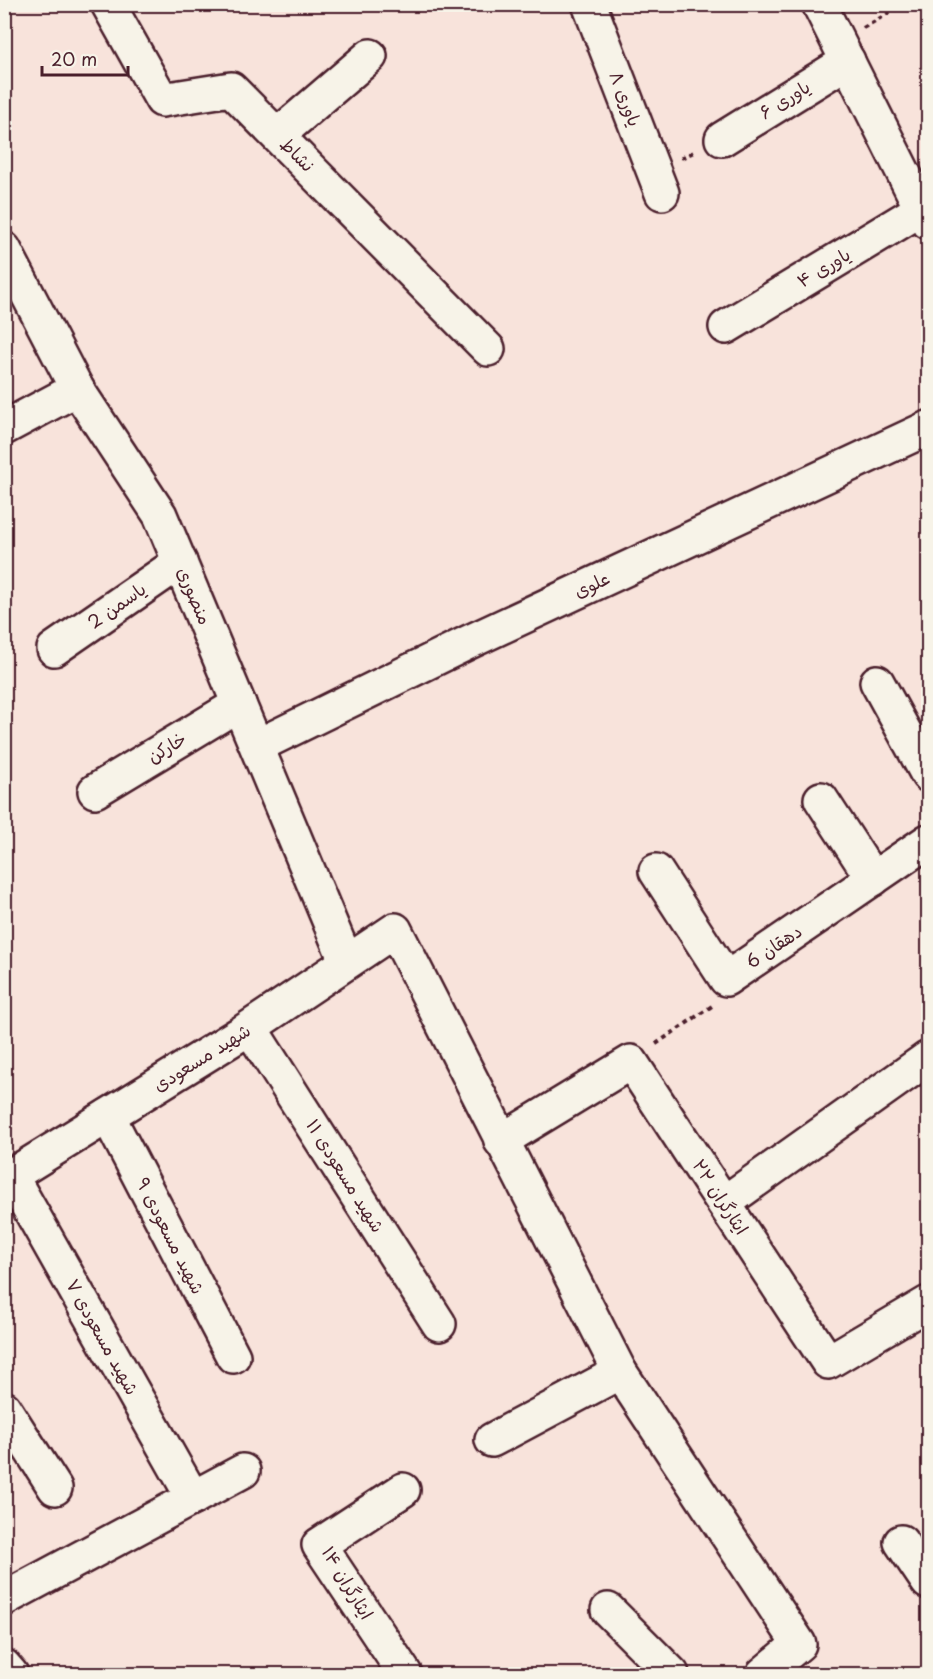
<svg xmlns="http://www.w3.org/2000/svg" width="933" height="1679" font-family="'Playpen Sans','Playpen Sans Arabic',sans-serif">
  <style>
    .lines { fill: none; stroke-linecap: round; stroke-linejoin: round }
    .minor-casing { stroke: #4a1f2b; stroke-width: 38 }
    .path { stroke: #4a1f2b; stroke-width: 4; stroke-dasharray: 4.5 4.5; stroke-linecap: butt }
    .minor { stroke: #f7f3e8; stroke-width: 33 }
    .labels { text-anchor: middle; stroke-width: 4.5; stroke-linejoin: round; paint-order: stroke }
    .street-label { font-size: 18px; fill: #4a1f2b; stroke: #f7f3e8 }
  </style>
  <rect width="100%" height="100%" fill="#f8e3db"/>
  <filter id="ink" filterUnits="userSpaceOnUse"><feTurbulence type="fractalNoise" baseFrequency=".0167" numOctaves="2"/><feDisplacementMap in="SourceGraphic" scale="12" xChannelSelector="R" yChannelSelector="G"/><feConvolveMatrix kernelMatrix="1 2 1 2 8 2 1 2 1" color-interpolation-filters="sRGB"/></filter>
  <g filter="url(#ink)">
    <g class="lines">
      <g class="minor-casing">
        <g id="minor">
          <polyline points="108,4 162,100 231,89 488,349"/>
          <polyline points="589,4 662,193"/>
          <polyline points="819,4 928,222"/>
          <polyline points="278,135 370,56"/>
          <polyline points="722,139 848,61"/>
          <polyline points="4,249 77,389 160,515 346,961"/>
          <polyline points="726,327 928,205"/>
          <polyline points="4,428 77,389"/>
          <polyline points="54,649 180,562"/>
          <polyline points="877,682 928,775"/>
          <polyline points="257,746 469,642 928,428"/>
          <polyline points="95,791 239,704"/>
          <polyline points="821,799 873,879"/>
          <polyline points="656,871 726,979 928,841"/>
          <polyline points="250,1028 439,1324"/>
          <polyline points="108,1116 233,1356"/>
          <polyline points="501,1141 631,1062 828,1362 928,1303"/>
          <polyline points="11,1176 193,1498"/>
          <polyline points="4,1180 240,1034 395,930 620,1372 799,1644 763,1674"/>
          <polyline points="724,1203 928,1058"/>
          <polyline points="4,1408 55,1488"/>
          <polyline points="492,1440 620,1372"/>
          <polyline points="403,1490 319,1545 405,1674"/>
          <polyline points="901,1542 928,1582"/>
          <polyline points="4,1599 243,1471"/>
          <polyline points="608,1610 672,1674"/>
          <polyline points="4,1666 11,1674"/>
        </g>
      </g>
      <g class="path">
        <polyline points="863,28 904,4"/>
        <polyline points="681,158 696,151"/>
        <polyline points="656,1044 712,1006"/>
      </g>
      <use href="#minor" class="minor"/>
    </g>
  </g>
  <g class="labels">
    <g class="street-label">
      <text transform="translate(625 99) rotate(69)" y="6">یاوری ۸</text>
      <text transform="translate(785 100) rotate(-32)" y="6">یاوری ۶</text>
      <text transform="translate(297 155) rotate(45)" y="6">نشاط</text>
      <text transform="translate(824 268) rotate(-31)" y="6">یاوری ۴</text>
      <text transform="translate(592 585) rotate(-25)" y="6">علوی</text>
      <text transform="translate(194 596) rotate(67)" y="6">منصوری</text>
      <text transform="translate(117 606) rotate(-35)" y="6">یاسمن 2</text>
      <text transform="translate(167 748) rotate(-31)" y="6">خارکن</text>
      <text transform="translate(774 947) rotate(-34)" y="6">دهقان 6</text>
      <text transform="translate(202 1058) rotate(-32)" y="6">شهید مسعودی</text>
      <text transform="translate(345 1176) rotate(58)" y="6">شهید مسعودی ۱۱</text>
      <text transform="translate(720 1197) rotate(57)" y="6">ایثارگران ۲۲</text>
      <text transform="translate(170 1236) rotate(63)" y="6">شهید مسعودی ۹</text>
      <text transform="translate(102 1337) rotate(61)" y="6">شهید مسعودی ۷</text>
      <text transform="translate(347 1583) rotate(59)" y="6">ایثارگران ۱۴</text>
    </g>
  </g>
  <rect width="933" height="1679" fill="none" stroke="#f7f3e8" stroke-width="24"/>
  <rect x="12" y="12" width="909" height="1655" fill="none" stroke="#4a1f2b" stroke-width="2" filter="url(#ink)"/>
  <path d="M42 66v9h86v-9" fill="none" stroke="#4a1f2b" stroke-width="3"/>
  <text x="51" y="66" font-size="18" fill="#4a1f2b" stroke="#f7f3e8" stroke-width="4.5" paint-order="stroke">20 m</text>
</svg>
